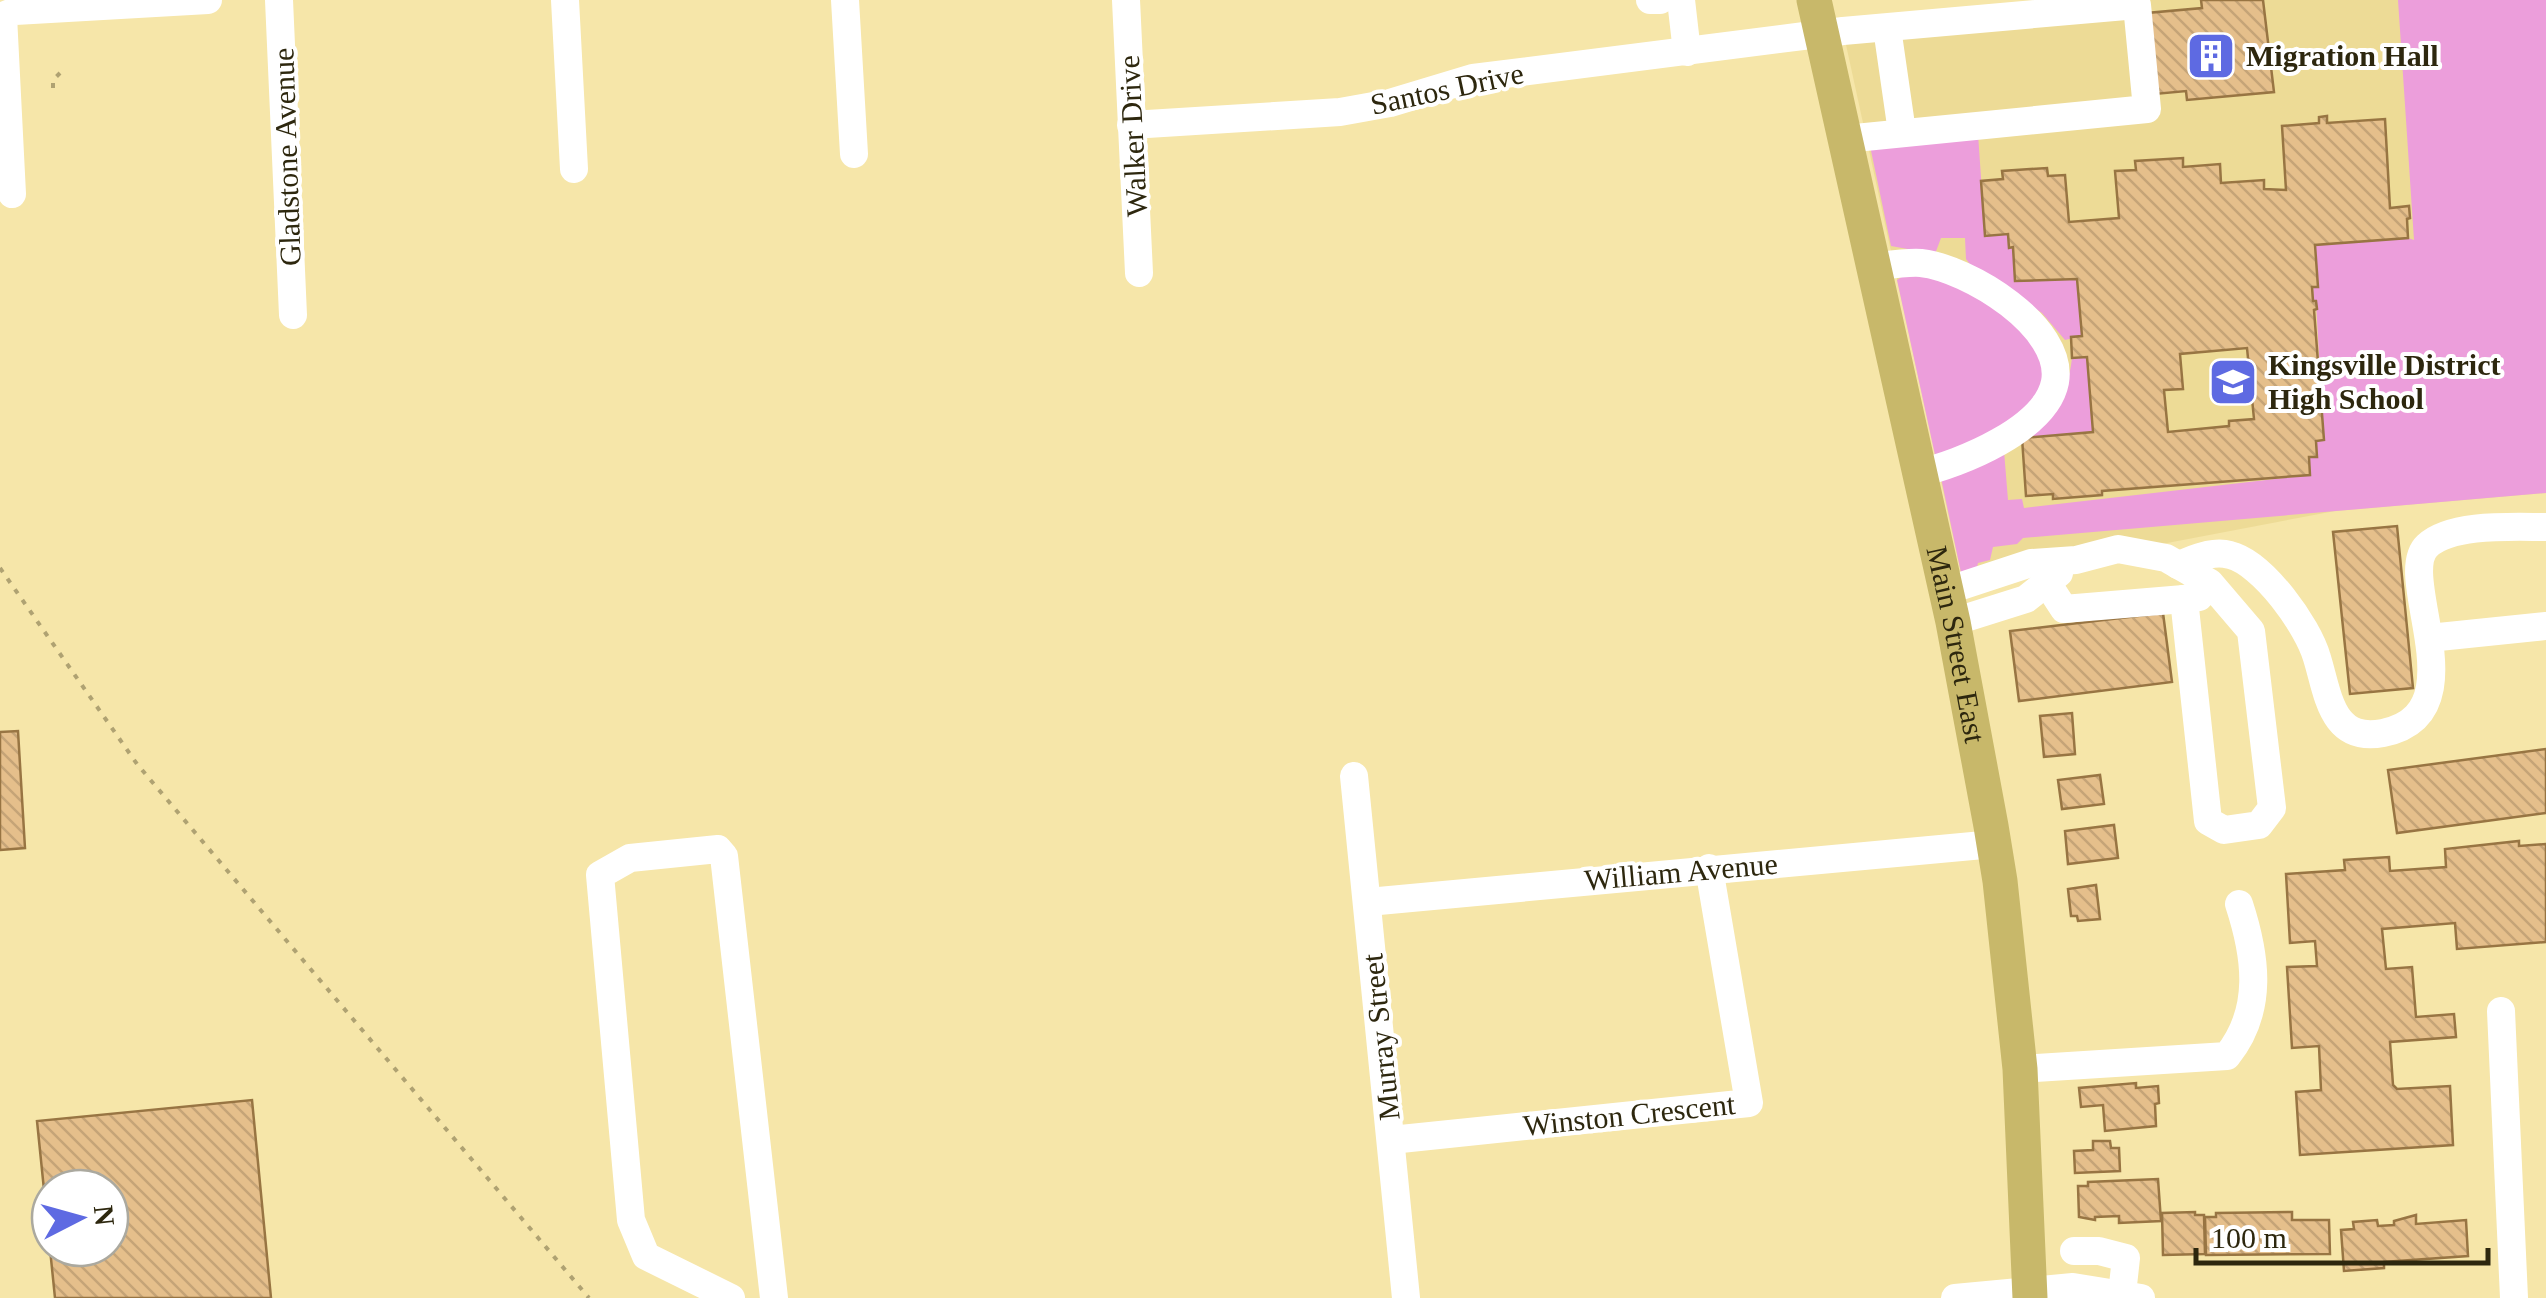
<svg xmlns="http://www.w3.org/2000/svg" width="2546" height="1298" font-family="Georgia,serif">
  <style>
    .built { fill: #eddb96 }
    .green { fill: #ec9edb }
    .building { fill: url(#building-back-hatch); stroke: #987543; stroke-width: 2.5; fill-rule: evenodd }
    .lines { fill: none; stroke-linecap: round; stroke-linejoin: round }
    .path { stroke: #afa272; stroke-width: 4; stroke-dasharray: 5 8; stroke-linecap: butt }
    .minor { stroke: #fff; stroke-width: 28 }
    .major { stroke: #c8b86a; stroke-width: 35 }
    .labels { text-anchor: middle; stroke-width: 8; stroke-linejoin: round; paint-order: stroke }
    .poi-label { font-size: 30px; font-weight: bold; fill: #2d270e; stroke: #fff; text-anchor: start }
    .street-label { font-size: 30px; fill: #2d270e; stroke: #fff }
  </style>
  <defs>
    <pattern id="building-back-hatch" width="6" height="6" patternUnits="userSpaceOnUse" patternTransform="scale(2.5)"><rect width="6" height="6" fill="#e5bf8b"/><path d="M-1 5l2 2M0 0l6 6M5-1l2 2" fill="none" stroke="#c5a477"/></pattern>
  </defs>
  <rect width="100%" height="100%" fill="#f6e6a9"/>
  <polygon class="built" points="2045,0 2546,0 2546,493 2335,511 1963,582 1843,31"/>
  <g class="green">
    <polygon points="2398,0 2546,0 2546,493 2023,538 2017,544 1993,547 1990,560 1978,563 1976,571 1963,582 1941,478 2004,451 2008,500 2022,499 2024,508 2310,475 2309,457 2317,456 2316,441 2324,440 2316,302 2313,301 2315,245 2408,238 2414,240"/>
    <polygon points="1978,134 1985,235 2008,234 2009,247 2013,247 2016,281 2077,279 2082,336 2065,340 2042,313 1972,267 1966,259 1965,238 1941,238 1935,254 1891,246 1870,146"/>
    <polygon points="1903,276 1936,276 1998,308 2038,347 2045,378 2027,410 1957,451 1935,455 1897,280"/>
    <path d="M2087,357l6,75 -71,6c30,-31 45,-37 50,-80z"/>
  </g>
  <g class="building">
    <polygon points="2201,0 2263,0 2274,92 2187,100 2186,91 2155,94 2147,13 2202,8"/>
    <path d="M2327,116v7l58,-4 5,89 19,-2 1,12 -3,1 1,19 -93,7 3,42h-6l1,14h3l1,8 -3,1 10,130 -8,1 1,16h-8l1,18 -208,16v4l-49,4v-5l-27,2 -4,-58 71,-6 -6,-75 -15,1 -1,-21 11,-1 -5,-57 -62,2 -2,-34 -4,1 -1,-14 -23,2 -4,-55 22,-2 -1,-8 45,-3 1,8 17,-1 4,47 50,-4 -4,-47 21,-1 -1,-9 48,-3v9l37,-3 1,19 43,-3v9l22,1 -4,-64 37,-3v-6zM2247,348l7,71 -25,2v5l-61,6 -4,-42 19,-1 -3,-35z"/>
    <polygon points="2397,526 2413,688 2350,694 2333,532"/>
    <polygon points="2163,613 2172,682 2019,701 2010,631"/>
    <polygon points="2072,713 2075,754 2044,757 2040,716"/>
    <polygon points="18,731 25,848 0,850 0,732"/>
    <polygon points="2546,749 2546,813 2397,833 2388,770"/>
    <polygon points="2100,775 2104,804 2062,809 2058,780"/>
    <polygon points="2114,825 2118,858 2068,864 2065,831"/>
    <polygon points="2519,841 2519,846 2546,844 2546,942 2457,949 2455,923 2382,929 2386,969 2412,967 2416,1017 2454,1014 2456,1037 2390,1042 2393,1085 2397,1089 2450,1086 2453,1145 2300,1155 2296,1092 2321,1090 2319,1046 2292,1048 2287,967 2317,966 2315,941 2290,943 2286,874 2345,870 2344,860 2389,857 2390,871 2446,867 2445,849"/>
    <polygon points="2096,885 2100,919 2078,921 2077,916 2071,916 2068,889"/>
    <polygon points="2136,1083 2136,1088 2158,1086 2159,1103 2155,1104 2156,1126 2105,1131 2103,1105 2081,1107 2079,1088"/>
    <path d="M252,1100l19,198h-216l-18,-177zM50,1188h60v60h-60z"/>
    <polygon points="2093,1141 2110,1141 2111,1148 2119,1148 2120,1171 2075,1173 2074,1151 2093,1150"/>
    <polygon points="2158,1179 2161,1221 2119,1223 2119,1216 2095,1217 2095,1220 2079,1217 2078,1186 2088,1186 2088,1182"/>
    <polygon points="2195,1212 2195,1215 2204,1215 2205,1254 2163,1255 2162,1213"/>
    <polygon points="2292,1212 2292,1220 2329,1220 2330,1254 2206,1255 2205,1217 2216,1217 2216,1213"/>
    <polygon points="2416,1215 2416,1224 2466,1220 2468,1256 2384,1262 2384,1268 2344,1271 2341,1230 2354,1229 2353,1222 2377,1220 2378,1226 2394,1225 2394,1221"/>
  </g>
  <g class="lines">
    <g class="path">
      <polyline points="53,88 53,80 60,73"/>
      <polyline points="0,568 137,764 589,1298"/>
    </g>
    <g class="minor">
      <polyline points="279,0 293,315"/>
      <polyline points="565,0 574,169"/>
      <polyline points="845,0 854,154"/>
      <polyline points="1126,0 1139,273"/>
      <polyline points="1650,0 1660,0"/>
      <polyline points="1681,0 1687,52"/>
      <polyline points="1887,28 1902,132"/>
      <polyline points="1131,125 1340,112 1390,103 1473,78 1843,31 2137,5 2147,109 1845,139"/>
      <polyline points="12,194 3,16 15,11 208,0"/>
      <path d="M1874,267c15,-2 32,-5 47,-4 47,5 144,64 134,119 -9,47 -95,82 -136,91"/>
      <path d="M2178,565c17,-6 34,-15 52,-10 33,8 78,71 87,103 11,35 14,85 66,75 98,-20 11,-156 44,-187 24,-23 87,-19 119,-19"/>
      <polyline points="2047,583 2064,609 2184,599"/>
      <polyline points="1946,591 2031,563 2076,560 2118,549 2166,558 2210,583 2251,631 2272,808 2259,825 2224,830 2208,821 2184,599 2199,597 2210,583"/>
      <polyline points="1953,622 2026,599 2059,573"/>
      <polyline points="2429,638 2546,626"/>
      <polyline points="1354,776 1406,1298"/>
      <polyline points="1368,902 1994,844"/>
      <polyline points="2501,1011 2514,1298"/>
      <path d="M2020,1069l207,-13c37,-46 29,-100 12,-152"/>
      <polyline points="1391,1140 1749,1103 1709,868"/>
      <polyline points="2074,1251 2099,1251 2126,1258 2122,1294"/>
      <polyline points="731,1298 646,1256 631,1220 600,875 630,858 718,849 724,856 774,1298"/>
      <polyline points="1955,1298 2073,1287 2141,1298"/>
    </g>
    <path class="major" id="s1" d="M1814,0l139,622 38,204 9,55 20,188 10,229"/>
  </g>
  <defs>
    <g id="building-square" transform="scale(2.5)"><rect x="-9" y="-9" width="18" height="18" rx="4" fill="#5e6ae2" stroke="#fff"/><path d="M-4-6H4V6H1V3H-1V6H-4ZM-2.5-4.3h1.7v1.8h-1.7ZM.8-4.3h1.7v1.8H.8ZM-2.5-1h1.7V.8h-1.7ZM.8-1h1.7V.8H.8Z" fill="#fff"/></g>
    <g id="school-square" transform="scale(2.5)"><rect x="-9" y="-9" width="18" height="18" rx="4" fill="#5e6ae2" stroke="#fff"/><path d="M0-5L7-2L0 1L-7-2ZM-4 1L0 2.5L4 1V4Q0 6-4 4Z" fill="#fff"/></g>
  </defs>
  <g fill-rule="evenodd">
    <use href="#building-square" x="2211" y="56"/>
    <use href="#school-square" x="2233" y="382"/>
  </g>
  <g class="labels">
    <g class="poi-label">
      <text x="2246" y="66">Migration Hall</text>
      <text x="2268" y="375">Kingsville District<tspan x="2268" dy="34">High School</tspan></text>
    </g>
    <g class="street-label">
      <text transform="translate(1447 89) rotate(-12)" y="10">Santos Drive</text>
      <text transform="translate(1133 136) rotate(-93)" y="10">Walker Drive</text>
      <text transform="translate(287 157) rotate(-92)" y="10">Gladstone Avenue</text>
      <text dy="10" stroke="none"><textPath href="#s1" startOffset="660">Main Street East</textPath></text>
      <text transform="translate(1681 872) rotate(-5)" y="10">William Avenue</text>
      <text transform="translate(1381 1037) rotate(-96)" y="10">Murray Street</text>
      <text transform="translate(1629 1115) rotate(-6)" y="10">Winston Crescent</text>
    </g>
  </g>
  <g transform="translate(80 1218) rotate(84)"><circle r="48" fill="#ffffff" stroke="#aba99f" stroke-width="2.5"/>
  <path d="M0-8L18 38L0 25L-18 38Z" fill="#5e6ae2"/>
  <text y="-15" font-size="28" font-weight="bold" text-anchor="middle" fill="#2d270e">N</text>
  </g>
  <path d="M2196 1248v15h292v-15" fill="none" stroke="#2d270e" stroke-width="5"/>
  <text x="2211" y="1248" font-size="30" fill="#2d270e" stroke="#ffffff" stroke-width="8" paint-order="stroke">100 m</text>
</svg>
